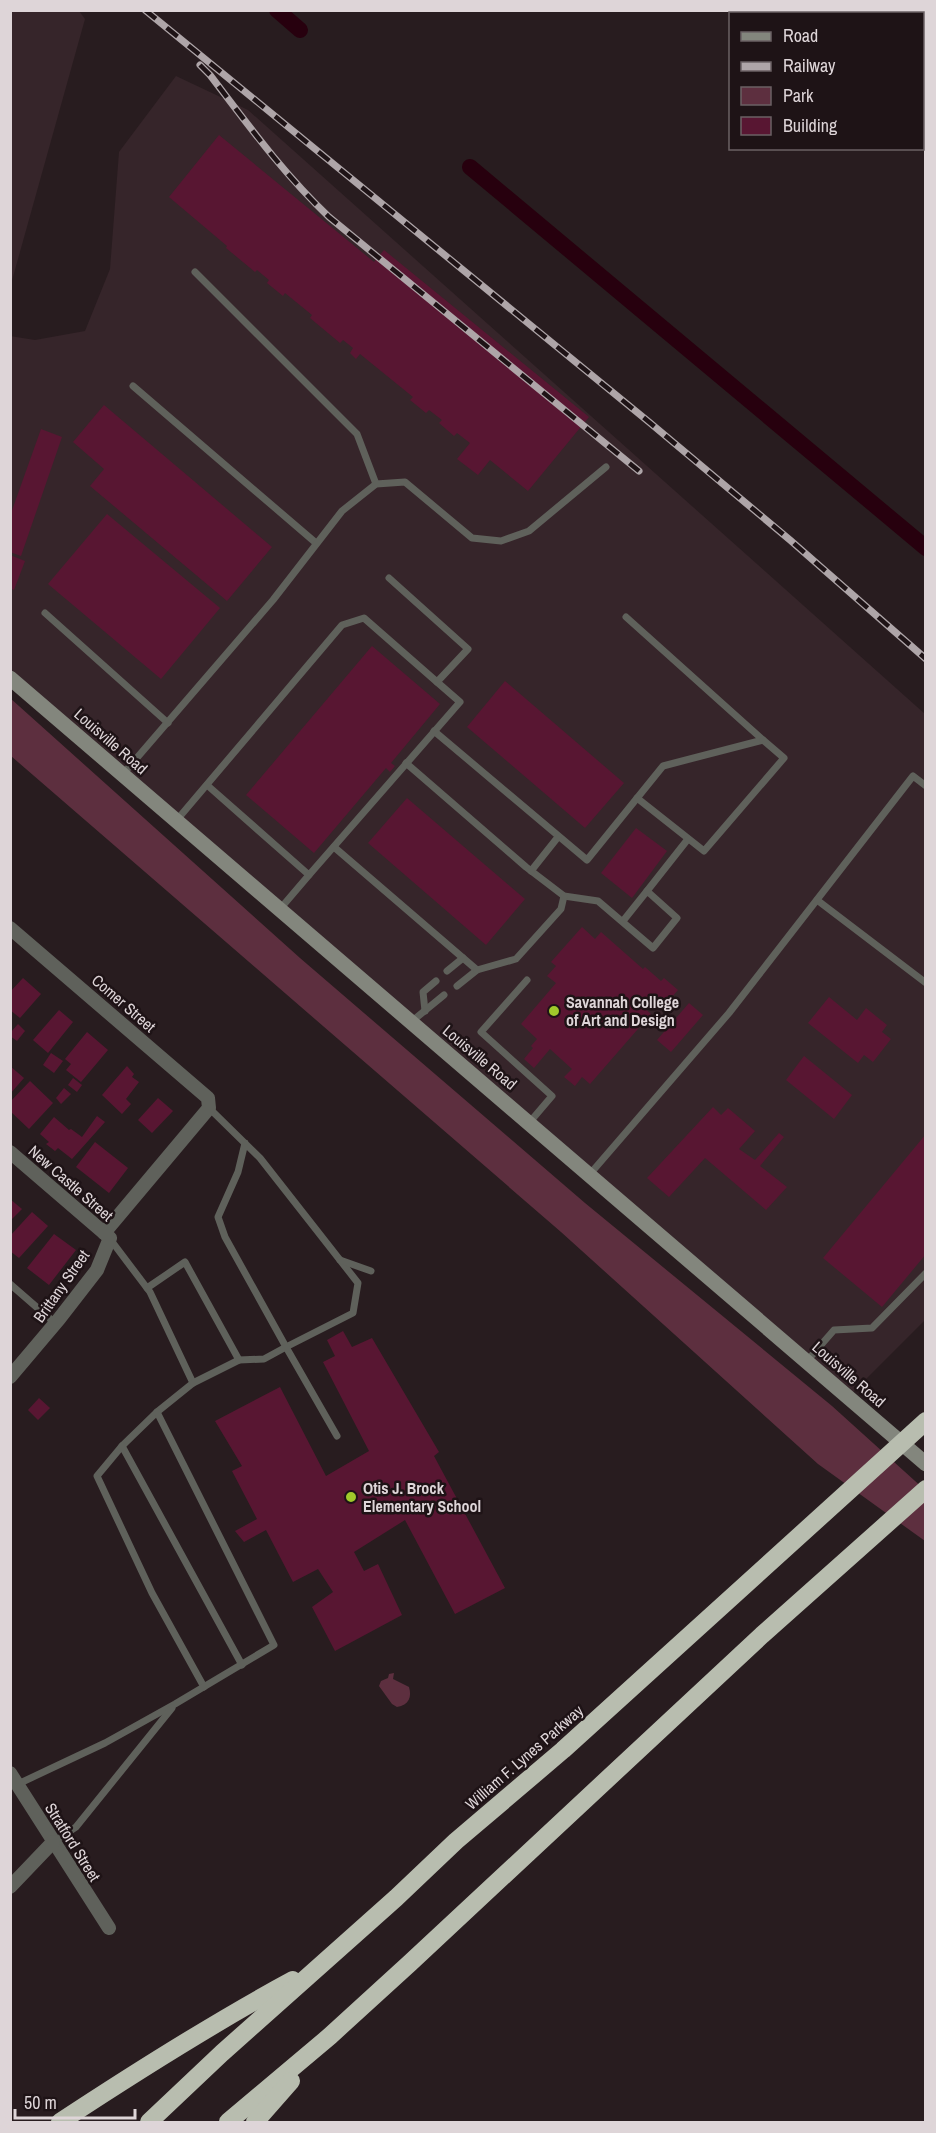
<svg xmlns="http://www.w3.org/2000/svg" width="936" height="2133" font-family="'Archivo Narrow',sans-serif">
  <style>
    .built { fill: #36252a }
    .green { fill: #5d2f3f }
    .lines { fill: none; stroke-linecap: round; stroke-linejoin: round }
    .canal { stroke: #27000e; stroke-width: 16 }
    .building { fill: #581632 }
    .service { stroke: #5f615b; stroke-width: 7 }
    .minor { stroke: #5f615b; stroke-width: 14 }
    .secondary { stroke: #83867d; stroke-width: 15 }
    .motorway { stroke: #b8bdaf; stroke-width: 18 }
    .rail-casing { stroke: #aea5a8; stroke-width: 7 }
    .rail { stroke: #1e1316; stroke-width: 4.5; stroke-dasharray: 14; stroke-linecap: butt }
    .poi-dot { fill: #a0c92b; stroke: #1e1316; stroke-width: 2 }
    .labels { text-anchor: middle; stroke-width: 5; stroke-linejoin: round; paint-order: stroke }
    .street-label { font-size: 16px; fill: #ded5d8; stroke: #1e1316 }
    .poi-label { font-size: 16px; font-weight: bold; fill: #ded5d8; stroke: #1e1316; text-anchor: start }
  </style>
  <rect width="100%" height="100%" fill="#281c1f"/>
  <g class="built">
    <polygon points="11,10 79,11 85,19 11,284"/>
    <polygon points="176,76 248,110 925,714 925,1320 848,1397 11,678 10,336 35,340 85,331 110,269 119,152"/>
  </g>
  <g class="green">
    <polygon points="10,698 300,958 585,1203 832,1406 925,1490 925,1541 818,1464 561,1232 11,756"/>
    <path d="M394,1673l-1,6 16,8c3,10 0,18 -12,20l-5,-3 -13,-18 2,-5 7,-3 1,-4z"/>
  </g>
  <g class="lines">
    <g class="canal">
      <polyline points="277,10 300,30"/>
      <polyline points="470,167 926,548"/>
    </g>
  </g>
  <g class="building">
    <polygon points="219,135 374,262 384,250 589,417 528,491 490,460 478,475 457,459 470,443 457,433 454,436 439,423 442,420 429,410 426,413 410,400 413,397 360,354 356,359 350,353 353,348 343,340 340,343 310,318 312,315 285,293 283,296 267,283 269,280 257,270 255,272 226,248 227,246 169,197"/>
    <polygon points="104,405 272,547 227,601 90,486 104,469 73,442"/>
    <polygon points="41,429 62,437 21,556 10,552 10,516"/>
    <polygon points="107,514 220,608 161,679 48,584"/>
    <polygon points="10,555 25,561 14,590 10,588"/>
    <polygon points="372,646 440,704 391,763 395,766 390,772 386,768 314,853 246,795"/>
    <polygon points="505,681 624,783 585,828 467,727"/>
    <polygon points="407,798 525,899 486,945 368,843"/>
    <polygon points="636,828 667,851 632,898 601,873"/>
    <polygon points="582,927 595,939 601,932 643,969 645,967 661,981 664,978 678,990 664,1006 653,996 643,1007 651,1014 590,1084 582,1077 575,1086 564,1077 572,1069 550,1049 534,1068 524,1059 533,1048 531,1046 537,1039 521,1024 556,983 547,976 556,966 551,962"/>
    <polygon points="23,978 41,994 20,1018 10,1010 10,992"/>
    <polygon points="829,997 857,1020 866,1008 887,1025 882,1032 891,1039 873,1062 864,1055 858,1063 808,1023"/>
    <polygon points="689,1003 703,1015 671,1052 657,1040"/>
    <polygon points="59,1010 73,1022 48,1053 33,1040"/>
    <polygon points="18,1024 25,1031 17,1041 10,1036 10,1033"/>
    <polygon points="87,1032 108,1050 81,1082 66,1070 71,1064 65,1059"/>
    <polygon points="51,1053 63,1061 54,1073 43,1065"/>
    <polygon points="804,1056 852,1095 834,1119 786,1080"/>
    <polygon points="10,1066 24,1078 10,1094"/>
    <polygon points="127,1066 134,1074 132,1077 139,1082 126,1099 131,1104 122,1114 102,1095"/>
    <polygon points="73,1078 82,1085 77,1092 68,1085"/>
    <polygon points="30,1081 53,1103 29,1129 10,1111 10,1102"/>
    <polygon points="64,1088 71,1094 61,1104 56,1098"/>
    <polygon points="158,1098 173,1111 152,1133 138,1120"/>
    <polygon points="713,1107 721,1115 728,1108 755,1131 739,1149 755,1160 779,1133 784,1137 760,1166 787,1187 766,1210 705,1158 669,1197 647,1178"/>
    <polygon points="97,1116 105,1122 72,1159 58,1148 55,1151 46,1144 49,1142 40,1134 54,1117 69,1130 71,1129 82,1137"/>
    <polygon points="926,1134 926,1254 882,1307 823,1258"/>
    <polygon points="95,1142 128,1168 109,1193 76,1167"/>
    <polygon points="10,1199 22,1209 10,1221"/>
    <polygon points="32,1212 48,1226 19,1258 10,1251 10,1236"/>
    <polygon points="54,1234 76,1250 49,1285 27,1268"/>
    <polygon points="343,1331 352,1347 372,1338 439,1452 434,1456 505,1588 455,1614 405,1520 354,1552 364,1571 378,1564 402,1615 335,1651 312,1607 333,1592 318,1569 293,1582 266,1530 244,1542 235,1531 257,1519 232,1471 242,1466 215,1421 280,1387 326,1476 369,1451 323,1362 335,1356 327,1340"/>
    <polygon points="39,1398 50,1408 38,1420 28,1410"/>
  </g>
  <g class="lines">
    <g class="service">
      <polyline points="195,272 357,434 376,484"/>
      <polyline points="133,386 316,543"/>
      <polyline points="45,613 168,723"/>
      <polyline points="434,731 587,860 663,766 763,740 626,617"/>
      <polyline points="406,763 526,867 564,896 598,901 653,948 677,918 647,891 623,921"/>
      <polyline points="123,774 273,600 342,511 376,484 405,482 472,538 501,541 529,531 606,467"/>
      <polyline points="207,785 309,875 460,702 437,682"/>
      <polyline points="637,798 704,851 784,758 763,740"/>
      <polyline points="176,821 342,625 364,618 437,682 468,649 389,578"/>
      <polyline points="334,847 477,970 457,986"/>
      <polyline points="531,871 558,837"/>
      <polyline points="647,891 688,839"/>
      <polyline points="817,900 926,983"/>
      <polyline points="280,909 309,875"/>
      <polyline points="477,970 516,959 561,909 564,896"/>
      <polyline points="447,971 463,958"/>
      <polyline points="527,980 481,1032 552,1096 529,1123"/>
      <polyline points="425,1011 423,992 436,981"/>
      <polyline points="411,1022 444,995"/>
      <polyline points="209,1108 260,1158 358,1283 353,1313 286,1347 225,1237 218,1217 238,1172 245,1143"/>
      <polyline points="590,1174 729,1013 913,776 926,786"/>
      <polyline points="110,1239 150,1292 193,1383 157,1412 122,1446"/>
      <polyline points="340,1260 371,1271"/>
      <polyline points="10,1284 56,1324"/>
      <polyline points="147,1288 185,1262 239,1360 193,1383"/>
      <polyline points="239,1360 264,1359 286,1347 337,1436"/>
      <polyline points="807,1361 834,1330 872,1328 926,1273"/>
      <polyline points="204,1687 152,1593 97,1476 122,1446 242,1665"/>
      <polyline points="18,1784 105,1743 175,1704 274,1645 157,1412"/>
      <polyline points="53,1842 76,1827 172,1708"/>
    </g>
    <g class="minor">
      <polyline points="10,928 208,1098 209,1108 104,1233"/>
      <polyline points="10,1152 110,1238 97,1270 59,1319 10,1377"/>
      <polyline points="10,1773 109,1928"/>
      <polyline points="10,1887 53,1842"/>
    </g>
    <polyline class="secondary" points="10,678 926,1464"/>
    <g class="motorway">
      <path d="M60,2122c76,-50 153,-99 233,-142"/>
      <polyline points="149,2122 222,2053 396,1898 456,1841 563,1750 926,1421"/>
      <polyline points="228,2122 330,2036 410,1963 762,1635 926,1489"/>
      <polyline points="255,2122 291,2081"/>
    </g>
    <g class="rail-casing">
      <g id="rail">
        <polyline points="145,10 649,422 790,540 926,659"/>
        <path d="M200,65l10,10c39,51 72,97 119,142l310,254"/>
      </g>
    </g>
    <use href="#rail" class="rail"/>
  </g>
  <g class="poi-dot">
    <circle cx="554" cy="1011" r="6"/>
    <circle cx="351" cy="1497" r="6"/>
  </g>
  <g class="labels">
    <g class="street-label">
      <text transform="translate(111 741) rotate(41)" y="6">Louisville Road</text>
      <text transform="translate(124 1003) rotate(41)" y="6">Comer Street</text>
      <text transform="translate(480 1057) rotate(40)" y="6">Louisville Road</text>
      <text transform="translate(71 1183) rotate(41)" y="6">New Castle Street</text>
      <text transform="translate(61 1286) rotate(-55)" y="6">Brittany Street</text>
      <text transform="translate(849 1374) rotate(41)" y="6">Louisville Road</text>
      <text transform="translate(524 1757) rotate(-41)" y="6">William F. Lynes Parkway</text>
      <text transform="translate(73 1842) rotate(58)" y="6">Stratford Street</text>
    </g>
    <g class="poi-label">
      <text x="566" y="1008">Savannah College<tspan x="566" dy="18">of Art and Design</tspan></text>
      <text x="363" y="1494">Otis J. Brock<tspan x="363" dy="18">Elementary School</tspan></text>
    </g>
  </g>
  <rect width="936" height="2133" fill="none" stroke="#ded5d8" stroke-width="24"/>
  <rect x="729" y="12" width="195" height="138" fill="#1e1316" stroke="#6b6164" stroke-width="1.5"/>
  <rect x="741" y="32" width="30" height="9" fill="#83867d" stroke="#6b6164" stroke-width="1.5"/>
  <text x="783" y="42" font-size="18" fill="#ded5d8">Road</text>
  <rect x="741" y="62" width="30" height="9" fill="#aea5a8" stroke="#6b6164" stroke-width="1.5"/>
  <text x="783" y="72" font-size="18" fill="#ded5d8">Railway</text>
  <rect x="741" y="87" width="30" height="18" fill="#5d2f3f" stroke="#6b6164" stroke-width="1.5"/>
  <text x="783" y="102" font-size="18" fill="#ded5d8">Park</text>
  <rect x="741" y="117" width="30" height="18" fill="#581632" stroke="#6b6164" stroke-width="1.5"/>
  <text x="783" y="132" font-size="18" fill="#ded5d8">Building</text>
  <path d="M15 2109v9h120v-9" fill="none" stroke="#ded5d8" stroke-width="3"/>
  <text x="24" y="2109" font-size="18" fill="#ded5d8" stroke="#1e1316" stroke-width="4.5" paint-order="stroke">50 m</text>
</svg>
